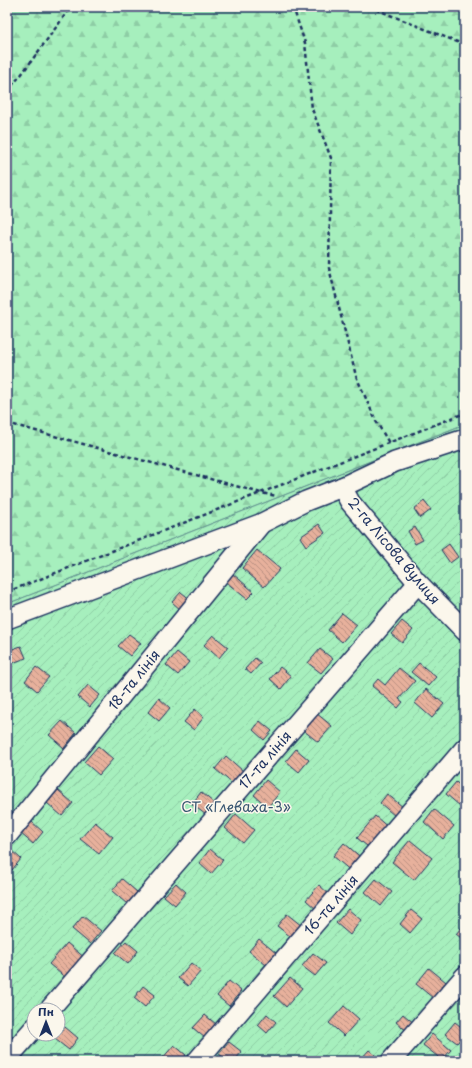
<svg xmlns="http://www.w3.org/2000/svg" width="472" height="1068" font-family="'Playpen Sans',sans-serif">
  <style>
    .forest { fill: url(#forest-firs); stroke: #608f8e }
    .garden { fill: url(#garden-furrows); stroke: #608f8e; fill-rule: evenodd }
    .building { fill: url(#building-back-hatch); stroke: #1b2f5e }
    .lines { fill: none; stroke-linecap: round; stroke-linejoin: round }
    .minor-casing { stroke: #1b2f5e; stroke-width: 22 }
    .path { stroke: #1b2f5e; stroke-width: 2.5; stroke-dasharray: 4 3; stroke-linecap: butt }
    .minor { stroke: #fbf7ec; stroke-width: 19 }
    .labels { text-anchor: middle; stroke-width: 3; stroke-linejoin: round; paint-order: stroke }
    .street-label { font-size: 14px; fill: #1b2f5e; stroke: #fbf7ec }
    .park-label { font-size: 14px; fill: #375571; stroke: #fbf7ec }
  </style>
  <defs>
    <pattern id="forest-firs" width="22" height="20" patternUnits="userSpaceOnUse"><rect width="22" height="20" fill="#a6efbd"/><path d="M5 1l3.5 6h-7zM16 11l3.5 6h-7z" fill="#8ecda5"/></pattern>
    <pattern id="garden-furrows" width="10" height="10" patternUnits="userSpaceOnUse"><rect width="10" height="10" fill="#a6efbd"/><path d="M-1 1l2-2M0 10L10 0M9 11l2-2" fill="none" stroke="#8ecda5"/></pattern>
    <pattern id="building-back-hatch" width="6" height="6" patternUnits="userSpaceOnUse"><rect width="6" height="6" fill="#e7b19c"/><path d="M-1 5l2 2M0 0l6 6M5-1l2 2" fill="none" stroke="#ba9082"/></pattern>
  </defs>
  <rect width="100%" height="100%" fill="#fbf7ec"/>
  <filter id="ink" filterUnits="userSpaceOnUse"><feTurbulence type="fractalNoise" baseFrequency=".025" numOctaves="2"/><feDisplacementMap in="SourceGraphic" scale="8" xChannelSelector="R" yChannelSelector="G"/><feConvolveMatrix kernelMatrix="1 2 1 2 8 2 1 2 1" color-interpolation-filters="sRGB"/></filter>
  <g filter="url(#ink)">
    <polygon class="forest" points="7,7 465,7 465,424 7,604"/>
    <path class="garden" d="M465,424v637h-458v-457zM34,1010h24v24h-24z"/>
    <g class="building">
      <polygon points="424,501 431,510 420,518 414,509"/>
      <polygon points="319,524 325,533 306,546 300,537"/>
      <polygon points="415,527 423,540 415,544 408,531"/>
      <polygon points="449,544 458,557 450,563 441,550"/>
      <polygon points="257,550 280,569 264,587 242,568"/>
      <polygon points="233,574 254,592 247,599 226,582"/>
      <polygon points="181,592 191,600 182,611 172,602"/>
      <polygon points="342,613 357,625 342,642 328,630"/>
      <polygon points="402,621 413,630 402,643 391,634"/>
      <polygon points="129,634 141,643 130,656 118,646"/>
      <polygon points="213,635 228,647 219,658 204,645"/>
      <polygon points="21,646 26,658 7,665 7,651"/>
      <polygon points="320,649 333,659 321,673 308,663"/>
      <polygon points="177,652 189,662 178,675 166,665"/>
      <polygon points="255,658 261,663 251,674 245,669"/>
      <polygon points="419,663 436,677 428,686 411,672"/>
      <polygon points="36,667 49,677 37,691 25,681"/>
      <polygon points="280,667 291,676 281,689 270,679"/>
      <polygon points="399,668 415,681 399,699 403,702 398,708 372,686 378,679 385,685"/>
      <polygon points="88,685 100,695 90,707 78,697"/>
      <polygon points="426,689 444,704 432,718 415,703"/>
      <polygon points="159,698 170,708 159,721 148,712"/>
      <polygon points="195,709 204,717 194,730 184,722"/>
      <polygon points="316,713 332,726 318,742 303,730"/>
      <polygon points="62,721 76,733 64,748 49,735"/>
      <polygon points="260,721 272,731 264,740 253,730"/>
      <polygon points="98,746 113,759 99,775 84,762"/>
      <polygon points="296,749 309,760 299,772 286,761"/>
      <polygon points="226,756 243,771 233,784 215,769"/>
      <polygon points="266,780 280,792 268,807 254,795"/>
      <polygon points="456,782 465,790 465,801 460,806 446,794"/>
      <polygon points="58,790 73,803 62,816 47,803"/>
      <polygon points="201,792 215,804 206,815 192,804"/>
      <polygon points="387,794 403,807 395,816 380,803"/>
      <polygon points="434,809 454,826 443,839 424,822"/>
      <polygon points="236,814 254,830 243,843 225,828"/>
      <polygon points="375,816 390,829 372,850 357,838"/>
      <polygon points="31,821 43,832 33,844 20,833"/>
      <polygon points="95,822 113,837 99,854 80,839"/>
      <polygon points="410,840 432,858 414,880 392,862"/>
      <polygon points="344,843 363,859 352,872 333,856"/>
      <polygon points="10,849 21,859 12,870 7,866 7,853"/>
      <polygon points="210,849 223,860 211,874 199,863"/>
      <polygon points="122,879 137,892 127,904 112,891"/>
      <polygon points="376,879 392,892 381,906 365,892"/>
      <polygon points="176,883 186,892 175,905 164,896"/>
      <polygon points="319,885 330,895 317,910 306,900"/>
      <polygon points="348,909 361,920 350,935 336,923"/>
      <polygon points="411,910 422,919 410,933 400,924"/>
      <polygon points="287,914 302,926 291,937 277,926"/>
      <polygon points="83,916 101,931 90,944 72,929"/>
      <polygon points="465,923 465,941 456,934"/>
      <polygon points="259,939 276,953 266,965 249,951"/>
      <polygon points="126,941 138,951 128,964 115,953"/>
      <polygon points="67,943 85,958 67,979 49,964"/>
      <polygon points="313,953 326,963 315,976 302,966"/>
      <polygon points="191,963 201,971 188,986 178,978"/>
      <polygon points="429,968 446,982 433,998 416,984"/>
      <polygon points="290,978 302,988 286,1007 274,996"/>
      <polygon points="229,981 241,991 229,1006 217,996"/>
      <polygon points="143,986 155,995 145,1007 134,998"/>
      <polygon points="344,1006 359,1019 344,1036 329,1023"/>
      <polygon points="267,1014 276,1022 267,1033 258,1025"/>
      <polygon points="403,1014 415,1024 408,1032 396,1022"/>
      <polygon points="205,1015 216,1024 205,1038 193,1028"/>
      <polygon points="455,1022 465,1030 465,1034 457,1043 445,1034"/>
      <polygon points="65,1027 78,1038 69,1050 55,1039"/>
      <polygon points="432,1034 451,1050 442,1060 423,1045"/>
      <polygon points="229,1042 242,1052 234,1061 228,1061 219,1054"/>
      <polygon points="174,1045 186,1055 182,1061 163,1061 161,1060"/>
      <polygon points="369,1050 379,1058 376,1061 360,1060"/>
    </g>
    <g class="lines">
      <g class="minor-casing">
        <g id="minor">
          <polyline points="342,487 350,502 418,583 465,631"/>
          <polyline points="7,619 260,524 306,501 342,487 395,462 465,439"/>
          <polyline points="7,836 260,525"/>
          <polyline points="49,1010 418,583"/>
          <polyline points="7,1059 34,1028"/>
          <polyline points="197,1061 465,748"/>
          <polyline points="391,1061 465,976"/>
        </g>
      </g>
      <g class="path">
        <polyline points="293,7 305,43 312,109 331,158 329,268 356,376 376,421 389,443"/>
        <polyline points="370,7 465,45"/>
        <polyline points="7,91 21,75 71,7"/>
        <polyline points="7,423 261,493 277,496"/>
        <polyline points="7,592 465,413"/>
      </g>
      <use href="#minor" class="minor"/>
    </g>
  </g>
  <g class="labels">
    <g class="street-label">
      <text transform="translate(394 551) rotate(50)" y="5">2-га Лісова вулиця</text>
      <text transform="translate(134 680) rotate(-51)" y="5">18-та лінія</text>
      <text transform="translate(265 760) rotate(-49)" y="5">17-та лінія</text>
      <text transform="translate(331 905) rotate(-49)" y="5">16-та лінія</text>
    </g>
    <g class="park-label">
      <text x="236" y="812">СТ «Глеваха-3»</text>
    </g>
  </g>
  <rect width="472" height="1068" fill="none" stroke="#fbf7ec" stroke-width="24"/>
  <rect x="12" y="12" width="448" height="1044" fill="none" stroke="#1b2f5e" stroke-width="1.5" filter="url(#ink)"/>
  <g transform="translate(46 1022)"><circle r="19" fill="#fbf7ec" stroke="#a1a7b3"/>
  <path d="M0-3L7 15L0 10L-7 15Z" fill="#1b2f5e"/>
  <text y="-6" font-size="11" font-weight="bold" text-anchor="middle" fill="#1b2f5e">Пн</text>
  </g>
</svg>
